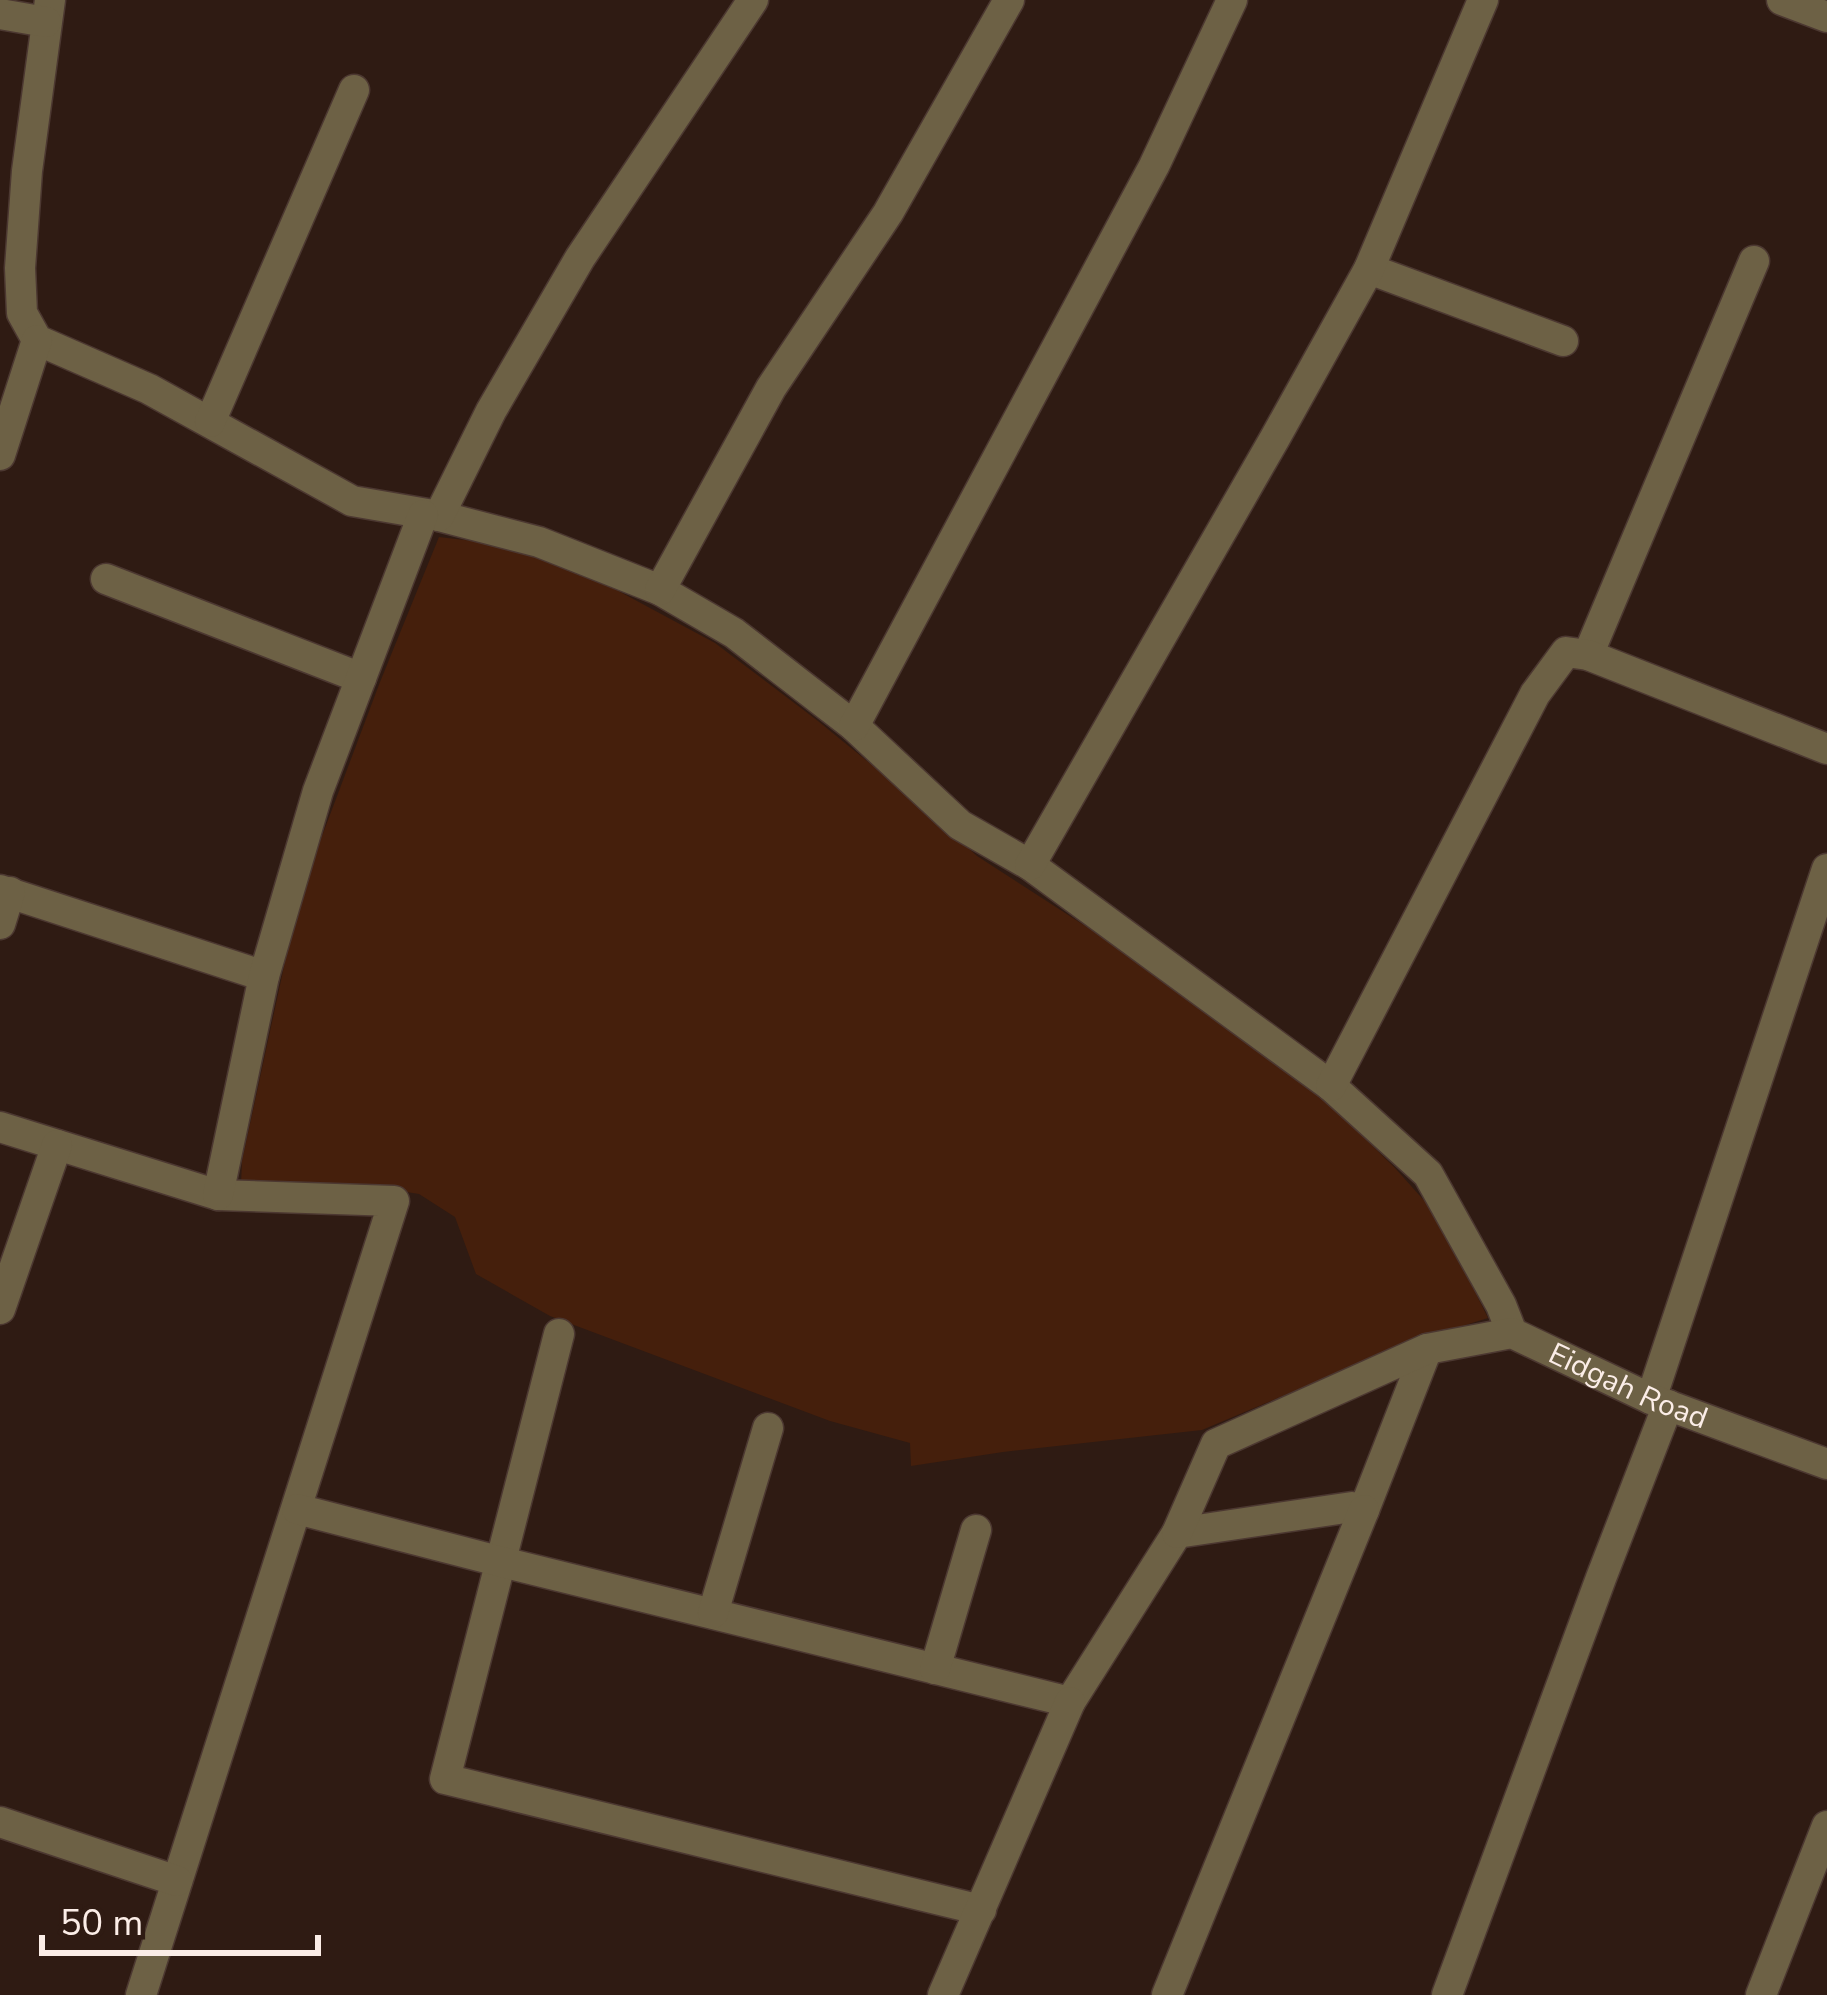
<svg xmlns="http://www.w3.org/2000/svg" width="1827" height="1995" font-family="'Nunito Sans',sans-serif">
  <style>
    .green { fill: #451f0c }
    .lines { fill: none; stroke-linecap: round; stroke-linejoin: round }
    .minor-casing { stroke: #4c3831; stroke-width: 33 }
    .minor { stroke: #6d6145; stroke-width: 30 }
    .labels { text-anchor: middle; stroke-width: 12; stroke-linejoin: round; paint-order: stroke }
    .street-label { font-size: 30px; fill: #fbede7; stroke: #2f1b13 }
  </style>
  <rect width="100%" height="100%" fill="#2f1b13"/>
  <polygon class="green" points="439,537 507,545 598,580 715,643 818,721 916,801 977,856 1158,973 1330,1104 1395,1168 1437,1215 1488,1318 1411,1342 1202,1430 1003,1452 911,1466 910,1443 830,1421 550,1316 476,1274 455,1217 419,1194 364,1185 241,1184 242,1161 299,897 380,682"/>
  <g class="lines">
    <g class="minor-casing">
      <g id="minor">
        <polyline points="50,0 27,171 20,268 22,313 37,340 149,389 352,501 439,516 539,542 660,590 734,633 854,726 960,825 1030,865 1331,1086 1428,1174 1501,1305 1512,1333"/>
        <polyline points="1782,0 1827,17"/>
        <polyline points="0,14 46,22"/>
        <polyline points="1369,269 1563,341"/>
        <polyline points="210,422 354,90"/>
        <polyline points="0,455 37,340"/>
        <polyline points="439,516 491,411 580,258 753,0"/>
        <polyline points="106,579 361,678"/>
        <polyline points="660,590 771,388 888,213 1009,0"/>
        <polyline points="1588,655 1754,261"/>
        <polyline points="854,726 1154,166 1232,0"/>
        <polyline points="1030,865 1275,438 1369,269 1483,0"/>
        <polyline points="0,890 264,976"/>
        <polyline points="0,924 10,892"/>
        <polyline points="1331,1086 1535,694 1566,652 1588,655 1827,749"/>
        <polyline points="0,1127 218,1195 394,1201 141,1995"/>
        <polyline points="218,1195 264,976 318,791 423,515"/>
        <polyline points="0,1309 57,1145"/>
        <polyline points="559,1334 445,1779 981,1910"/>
        <polyline points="1651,1399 1827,869"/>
        <polyline points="297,1509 502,1562 1070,1702 1177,1533 1352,1507 1364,1510 1427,1349"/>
        <path id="s1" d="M1177,1533l39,-89 211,-95 85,-16 139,66 176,65"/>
        <polyline points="713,1613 768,1428"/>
        <polyline points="935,1669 976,1530"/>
        <polyline points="0,1822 177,1881"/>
        <polyline points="943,1995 1070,1702"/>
        <polyline points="1167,1995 1364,1510"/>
        <polyline points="1447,1995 1601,1578 1668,1405"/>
        <polyline points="1761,1995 1827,1826"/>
      </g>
    </g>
    <use href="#minor" class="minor"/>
  </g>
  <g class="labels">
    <g class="street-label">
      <text dy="10" stroke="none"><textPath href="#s1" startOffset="543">Eidgah Road</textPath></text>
    </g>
  </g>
  <path d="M42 1935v18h276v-18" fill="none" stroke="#fbede7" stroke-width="6"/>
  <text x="60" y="1935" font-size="36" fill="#fbede7" stroke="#2f1b13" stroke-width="9" paint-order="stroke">50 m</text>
</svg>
